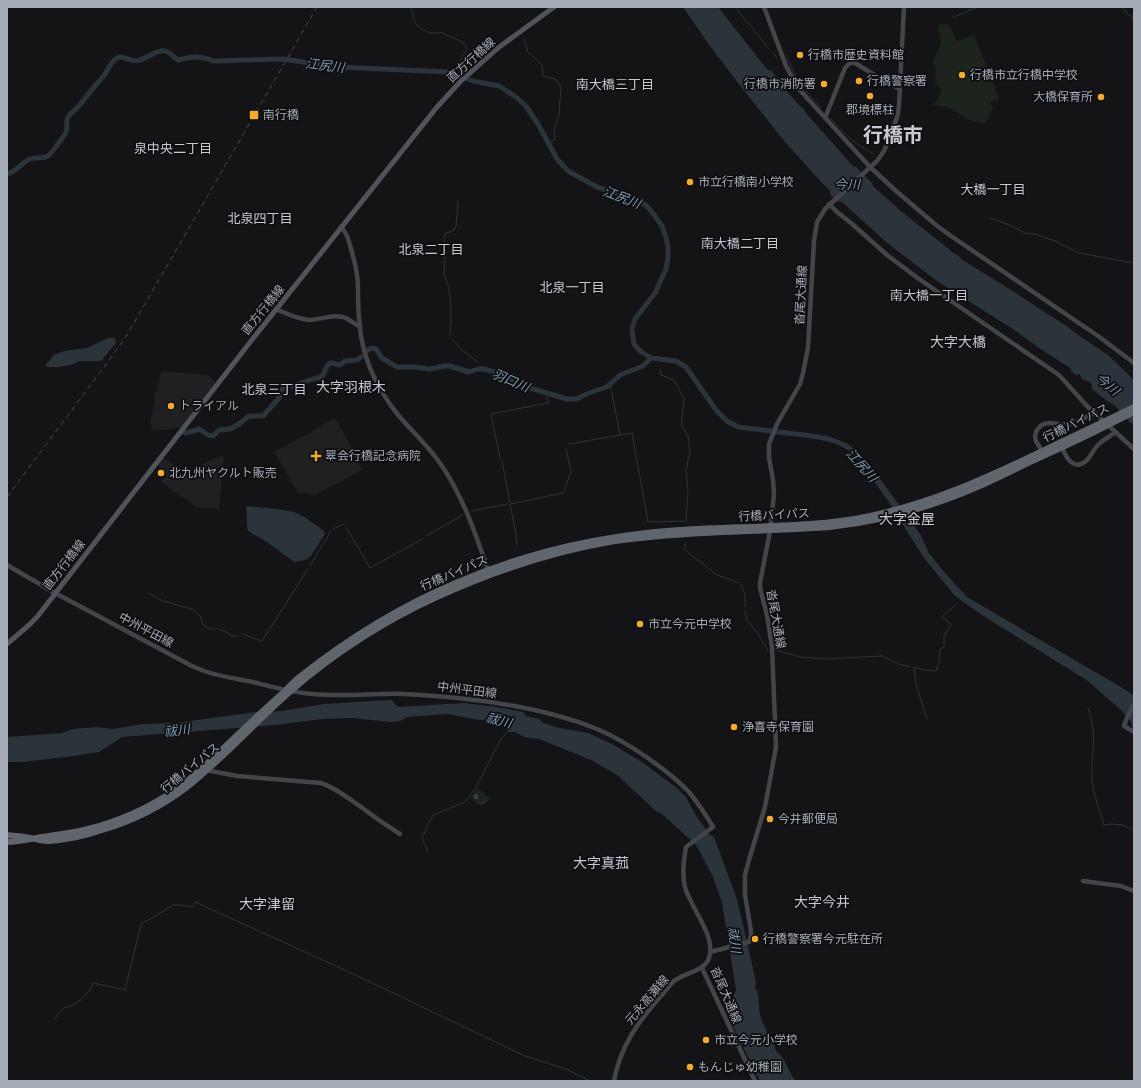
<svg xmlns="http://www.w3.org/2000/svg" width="1141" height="1088" font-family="Poppins,'Noto Sans JP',sans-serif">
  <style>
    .built { fill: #202023 }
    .cemetery { fill: url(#cemetery-stones) }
    .park { fill: #1c241d }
    .water { fill: #2a343a }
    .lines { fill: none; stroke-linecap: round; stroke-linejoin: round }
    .stream { stroke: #2a343a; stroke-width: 1 }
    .river { stroke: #2a343a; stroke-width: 5 }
    .secondary { stroke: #43454b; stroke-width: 4.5 }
    .primary { stroke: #51535a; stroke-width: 5 }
    .highway { stroke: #61656c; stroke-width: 6 }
    .rail { stroke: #484a50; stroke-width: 1; stroke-dasharray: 5 4; stroke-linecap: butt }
    .highway-bridge { stroke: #61656c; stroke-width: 6 }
    .poi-dot { fill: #f3ac30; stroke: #0f0f11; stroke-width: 1.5 }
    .labels { text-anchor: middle; stroke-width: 3.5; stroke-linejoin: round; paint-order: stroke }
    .poi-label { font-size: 12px; fill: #a6acb7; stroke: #0f0f11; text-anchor: start }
    .street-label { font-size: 12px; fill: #a6acb7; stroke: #0f0f11 }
    .water-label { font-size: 13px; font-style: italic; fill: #7d9ab2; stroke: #0f0f11 }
    .neighbourhood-label { font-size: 13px; fill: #c7cad3; stroke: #0f0f11 }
    .quarter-label { font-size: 14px; fill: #c7cad3; stroke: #0f0f11 }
    .town-label { font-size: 20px; font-weight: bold; fill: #c7cad3; stroke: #0f0f11 }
  </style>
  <defs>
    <pattern id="cemetery-stones" width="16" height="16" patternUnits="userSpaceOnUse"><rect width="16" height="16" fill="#1c241d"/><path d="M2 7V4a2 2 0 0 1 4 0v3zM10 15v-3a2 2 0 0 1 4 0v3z" fill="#3a413c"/></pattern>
  </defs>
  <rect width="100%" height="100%" fill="#141416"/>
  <g class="built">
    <polygon points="161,371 208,375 215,383 180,428 162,430 153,430 150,422 155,402 154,395 157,390"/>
    <polygon points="335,418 358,459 357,460 362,470 316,495 298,493 275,453 276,451 311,432 330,420"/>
    <polygon points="224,456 219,509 197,507 161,482 164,478 166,478 166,473 158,465 163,458 172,463 188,475 189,475 197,467 210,460 219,457"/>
  </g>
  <polygon class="cemetery" points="477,788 491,799 480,806 470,797"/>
  <polygon class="park" points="939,24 949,25 957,41 974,35 999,98 990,102 993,108 986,123 971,121 948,107 934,105 942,90 935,83 936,66 933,63 941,42 938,29"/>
  <g class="water">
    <path d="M683,7h35l48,61 3,3 2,-1 5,6v3l23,26 6,5v2l48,54 3,1 15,15 3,5 28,25 48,38c2,4 9,4 11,9l50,31 57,37 10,8 30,20 21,20 5,6v43l-5,-2 -1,-3 -15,-15 -6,-3 -15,-12c0,-8 -4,-8 -10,-10l-1,-3 -2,-2 -3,1 -5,-4 -1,-3 -34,-22 -20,-15 -79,-50 -51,-39 -44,-40 -5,-1 -7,-7v-4l-6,-5 -39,-43 -43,-54 -35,-46z"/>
    <polygon points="108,338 115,338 116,343 101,361 80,361 70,365 59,367 48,367 46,366 46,364 51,359 53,355 65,351 87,348"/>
    <polygon points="849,446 857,451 881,480 920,534 929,553 945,573 967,597 1126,690 1134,696 1134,728 1132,727 1131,722 1123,712 1088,681 982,615 955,596 924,558 888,501"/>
    <path d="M247,506l30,3 17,3 12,6 18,13 1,3 -15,23 -5,3 -11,2 -27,-20 -19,-11c-1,-5 -2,-17 -1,-21l-1,-2z"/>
    <path d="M391,700l7,7 66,-4 32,4 27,5 3,4 13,3 3,3 13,5 33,6 26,12 28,17 35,26 9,9 9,17 14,20 5,3 23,62 19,83 -1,7 2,1c3,9 1,19 4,28 4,12 12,23 16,35l4,2 14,26h-35l-33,-67 9,-24 -14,-88 -9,-25 -12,-23 -5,-9 -34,-31 -6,-3 -39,-36 -26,-15 -52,-21 -15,-2 -9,-5h-7l-2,-6 -10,-4 -23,-3 -25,-5 -41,3 -7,4 -9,1 -39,-4 -30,1 -47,6 -153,12 -23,15 -25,4 -52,6h-15v-25l55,-4 11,-4 24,-2 16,2 30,-5 32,-1 81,-11 26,-1 42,-7z"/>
  </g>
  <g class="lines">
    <g class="stream">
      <path d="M410,7c4,5 2,10 5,15 3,6 12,11 19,11 3,0 6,-1 9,0l21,10c6,10 -2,10 -4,19 -1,4 0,9 0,14"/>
      <polyline points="735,7 769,49"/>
      <polyline points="1123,7 1128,15 1131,15 1134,23"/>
      <polyline points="952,18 977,7"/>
      <polyline points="524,38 528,52 542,65 543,76 555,79 561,87 559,115 554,130 555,139 549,143"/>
      <polyline points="773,53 778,59"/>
      <polyline points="786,55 793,71 799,83 821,108"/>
      <path d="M830,118c14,15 25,27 44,36"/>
      <polyline points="991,218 1009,225 1025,233 1035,234 1055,241 1079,253 1134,263"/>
      <path d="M444,274c0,-7 1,-14 1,-21 1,-7 -3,-13 1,-20l7,-2 3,-5 2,-25"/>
      <path d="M444,275c7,13 7,30 7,44 0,6 -1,11 -1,16"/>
      <polyline points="452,339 462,350 478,362"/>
      <polyline points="610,384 620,434"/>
      <polyline points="569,444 632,433 648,522 686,521 688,491 686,470 690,452 688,436 682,426 682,417 684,399 674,380 661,375 660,369"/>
      <polyline points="500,458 491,414 548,403 547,396"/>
      <polyline points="502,461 510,503"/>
      <polyline points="472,511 507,504"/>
      <polyline points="346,527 370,568 423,539"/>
      <polyline points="333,529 343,524"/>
      <polyline points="426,536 463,515"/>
      <polyline points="685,543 685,550 717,575 740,583 745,594 745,606"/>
      <polyline points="517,545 516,534 510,504 563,493 571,472 566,449"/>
      <polyline points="310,566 331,531"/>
      <polyline points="147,592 163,601 192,609 200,616 203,625 213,630 217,628"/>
      <polyline points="745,610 747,620 756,631 769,652"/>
      <polyline points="219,629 228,633 232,636 239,636"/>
      <polyline points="242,634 262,641 308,569"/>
      <polyline points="775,650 801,657 824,659 882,656 898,664 910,667"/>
      <path d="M1088,708c10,27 3,45 4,71 1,14 8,33 12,46 11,-2 21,-1 30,6"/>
      <polyline points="927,719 916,684 914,667 925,670 936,671 939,663 940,649 944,647 944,637 951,624 942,617 956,604"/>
      <path d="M428,852l-2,-6 -4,-7c3,-8 6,-16 11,-24l32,-13 11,-15 24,-46 8,-11"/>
      <path d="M53,1020c5,-4 7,-10 11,-12 2,-1 5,-1 7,-2 9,-4 19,-13 22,-23l32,7 16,-66 33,-19h7l12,2 2,-5 152,69 178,85 41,13 24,12"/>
      <polyline points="597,1081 604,1081"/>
    </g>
    <g class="river">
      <path d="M7,174c9,-2 14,-11 23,-15 5,-2 12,0 18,-3 3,-2 17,-21 18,-24 2,-4 0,-8 1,-12 1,-5 7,-9 10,-12 9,-10 16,-21 26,-31 5,-6 6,-14 14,-19 8,-4 13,6 23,2 8,-2 20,-13 28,-8 4,2 6,6 10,8 14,-3 20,-5 35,1l70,-2 54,8 112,5 24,9 26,5 17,11 10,9 12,18 19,35 11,12 29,16 40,13 10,6 8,10 7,10 4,11 2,11v9l-2,12 -11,24 -20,26 -3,10 2,15 6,7 11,7 25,3 10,6 30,43 11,11 11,6c16,2 33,4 49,6 23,3 53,3 70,22"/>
      <polyline points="368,350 371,348 376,349 382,358 397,367 414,367 429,369 436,368 443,366 450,366 469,372 478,369 484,369 501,374 513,382 523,386 567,399 576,399 589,393 607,387 620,375 643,366 651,358"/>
      <path d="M313,379l9,-2c3,-5 4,-15 11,-14 3,1 5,2 7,2l5,-4 12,-1 4,-3"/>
      <polyline points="292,386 310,380"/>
      <polyline points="183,432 186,433 199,429 208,435 213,436 219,430 230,429 239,424 249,416 263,416 279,398 281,390 286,388"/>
    </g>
    <g class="secondary">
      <polyline points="764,7 786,66 798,88 870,167 895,190 936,225 951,236 1098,336 1134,363"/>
      <polyline points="825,118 845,68 850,63 855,63 881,79 900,89"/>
      <polyline points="829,204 837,212 851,223 887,255 919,279 1059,375 1087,406 1134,449"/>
      <path d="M341,227c6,6 8,14 10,22 4,13 7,26 7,39 0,13 0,26 2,39 1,14 5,28 10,41 7,17 17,33 28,47 14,16 29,30 42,48 23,33 36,72 49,110"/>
      <path d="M276,309c11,5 21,10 33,11 12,0 25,-7 37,-2 5,3 9,6 14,9"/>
      <path d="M1062,447c4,11 12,25 25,13 4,-4 6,-10 11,-15 5,-5 12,-9 18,-13"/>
      <path d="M1043,452c-3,-4 -5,-7 -7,-11 -3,-8 3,-17 12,-18 8,0 14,2 22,1 9,-2 17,-8 25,-11"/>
      <path d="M7,565l48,28 137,73 12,5c17,6 35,8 53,12 19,5 37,10 56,11 31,3 61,-1 91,0 64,3 133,11 193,35 29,12 71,41 92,63 9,11 17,23 24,35l-27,20c-2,11 -4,29 -1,40 5,20 32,50 24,71 -5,14 -24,14 -35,23 -5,4 -9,11 -14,16 -22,25 -40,50 -46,84"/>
      <polyline points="1134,704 1126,720 1124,726 1134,732"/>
      <path d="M206,770l31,6 84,7c15,5 27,15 40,24 13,10 26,19 39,27"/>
      <polyline points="1083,881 1121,886 1134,891"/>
      <polyline points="710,952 749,942 751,936 751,931 745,895 745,875 749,860 765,807 776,747 772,647 767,615 760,588 760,583 770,531 774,494 773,480 769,458 769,444 777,424 800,384 803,373 808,348 814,241 817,222 825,209 877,161 884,151 891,135 898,114 899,105 904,7"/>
      <polyline points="702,968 755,1081"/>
    </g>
    <polyline class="primary" points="7,644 29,625 37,617 251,341 437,107 460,82 498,48 554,7"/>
    <g class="highway">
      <path d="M7,835c6,1 12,1 18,2 8,1 15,4 23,4 18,-1 37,-5 54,-11 30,-9 59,-23 85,-43 37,-29 68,-65 104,-96 42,-37 95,-71 146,-94 57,-26 117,-46 178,-56 71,-10 144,-9 215,-14 45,-5 91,-17 133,-34 24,-9 47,-21 69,-32 24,-11 49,-22 72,-34"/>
      <path d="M7,842c14,0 27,-4 42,-6 12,-2 24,-3 35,-6 43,-10 84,-31 117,-61 28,-25 55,-53 84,-78 4,-4 8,-9 13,-13 48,-38 102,-72 160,-96 70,-30 146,-47 222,-52 58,-4 117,-2 175,-11 90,-16 165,-58 246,-96"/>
    </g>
    <polyline class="rail" points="7,497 110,359 127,335 317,7"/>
    <g class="highway-bridge">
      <polyline points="1101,423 1134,407"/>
      <polyline points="1104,427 1134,412"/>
    </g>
  </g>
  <g class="poi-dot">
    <circle cx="800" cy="55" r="4"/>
    <circle cx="962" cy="75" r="4"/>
    <circle cx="859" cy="81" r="4"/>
    <circle cx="824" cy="84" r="4"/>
    <circle cx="870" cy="96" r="4"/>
    <circle cx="1101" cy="97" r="4"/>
    <rect x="249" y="110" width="10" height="10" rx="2"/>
    <circle cx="690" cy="182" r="4"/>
    <circle cx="171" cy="406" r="4"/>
    <path d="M314 450h4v4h4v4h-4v4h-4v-4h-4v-4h4z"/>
    <circle cx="161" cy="473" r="4"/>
    <circle cx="640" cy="624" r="4"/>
    <circle cx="734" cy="727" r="4"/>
    <circle cx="770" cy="819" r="4"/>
    <circle cx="755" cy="939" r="4"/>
    <circle cx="706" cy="1040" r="4"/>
    <circle cx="690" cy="1067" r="4"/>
  </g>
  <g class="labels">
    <g class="poi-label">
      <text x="808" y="59">行橋市歴史資料館</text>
      <text x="970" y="79">行橋市立行橋中学校</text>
      <text x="867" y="85">行橋警察署</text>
      <text x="816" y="88" text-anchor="end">行橋市消防署</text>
      <text x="1093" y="101" text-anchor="end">大橋保育所</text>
      <text x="870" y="114" text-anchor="middle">郡境標柱</text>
      <text x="263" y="119">南行橋</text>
      <text x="698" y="186">市立行橋南小学校</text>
      <text x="179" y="410">トライアル</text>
      <text x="325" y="460">翠会行橋記念病院</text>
      <text x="169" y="477">北九州ヤクルト販売</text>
      <text x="648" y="628">市立今元中学校</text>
      <text x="742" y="731">浄喜寺保育園</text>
      <text x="778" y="823">今井郵便局</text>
      <text x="763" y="943">行橋警察署今元駐在所</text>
      <text x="714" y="1044">市立今元小学校</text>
      <text x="698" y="1071">もんじゅ幼稚園</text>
    </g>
    <g class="street-label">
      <text transform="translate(471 60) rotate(-42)" y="4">直方行橋線</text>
      <text transform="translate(801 295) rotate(-87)" y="4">沓尾大通線</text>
      <text transform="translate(263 310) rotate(-51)" y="4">直方行橋線</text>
      <text transform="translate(1076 423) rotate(-26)" y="4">行橋バイパス</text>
      <text transform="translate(774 515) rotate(-3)" y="4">行橋バイパス</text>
      <text transform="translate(64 565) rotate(-52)" y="4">直方行橋線</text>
      <text transform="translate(454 573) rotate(-23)" y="4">行橋バイパス</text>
      <text transform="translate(776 619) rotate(80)" y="4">沓尾大通線</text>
      <text transform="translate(146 630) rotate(28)" y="4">中州平田線</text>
      <text transform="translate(467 690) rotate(7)" y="4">中州平田線</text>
      <text transform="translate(190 768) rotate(-39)" y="4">行橋バイパス</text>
      <text transform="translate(726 995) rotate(67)" y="4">沓尾大通線</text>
      <text transform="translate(647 1000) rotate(-50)" y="4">元永高瀬線</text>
    </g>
    <g class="water-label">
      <text transform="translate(325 65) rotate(7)" y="5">江尻川</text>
      <text x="847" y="189">今川</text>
      <text transform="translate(622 197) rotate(21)" y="5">江尻川</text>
      <text transform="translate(511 380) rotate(23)" y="5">羽口川</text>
      <text transform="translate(1108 384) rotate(40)" y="5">今川</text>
      <text transform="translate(862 465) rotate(48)" y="5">江尻川</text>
      <text transform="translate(499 720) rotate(14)" y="5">祓川</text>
      <text transform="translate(177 730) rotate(-7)" y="5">祓川</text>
      <text transform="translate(735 940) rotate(82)" y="5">祓川</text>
    </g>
    <g class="neighbourhood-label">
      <text x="615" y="89">南大橋三丁目</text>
      <text x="173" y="153">泉中央二丁目</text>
      <text x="993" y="194">大橋一丁目</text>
      <text x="260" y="223">北泉四丁目</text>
      <text x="740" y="248">南大橋二丁目</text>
      <text x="431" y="254">北泉二丁目</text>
      <text x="572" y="292">北泉一丁目</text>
      <text x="929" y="300">南大橋一丁目</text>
      <text x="274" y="394">北泉三丁目</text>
    </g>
    <g class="quarter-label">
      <text x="958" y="347">大字大橋</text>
      <text x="351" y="392">大字羽根木</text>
      <text x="907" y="524">大字金屋</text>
      <text x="601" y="868">大字真菰</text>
      <text x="822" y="907">大字今井</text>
      <text x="267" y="909">大字津留</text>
    </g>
    <g class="town-label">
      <text x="893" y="142">行橋市</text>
    </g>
  </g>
  <rect width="1141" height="1088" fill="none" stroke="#a6acb7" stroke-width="16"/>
</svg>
